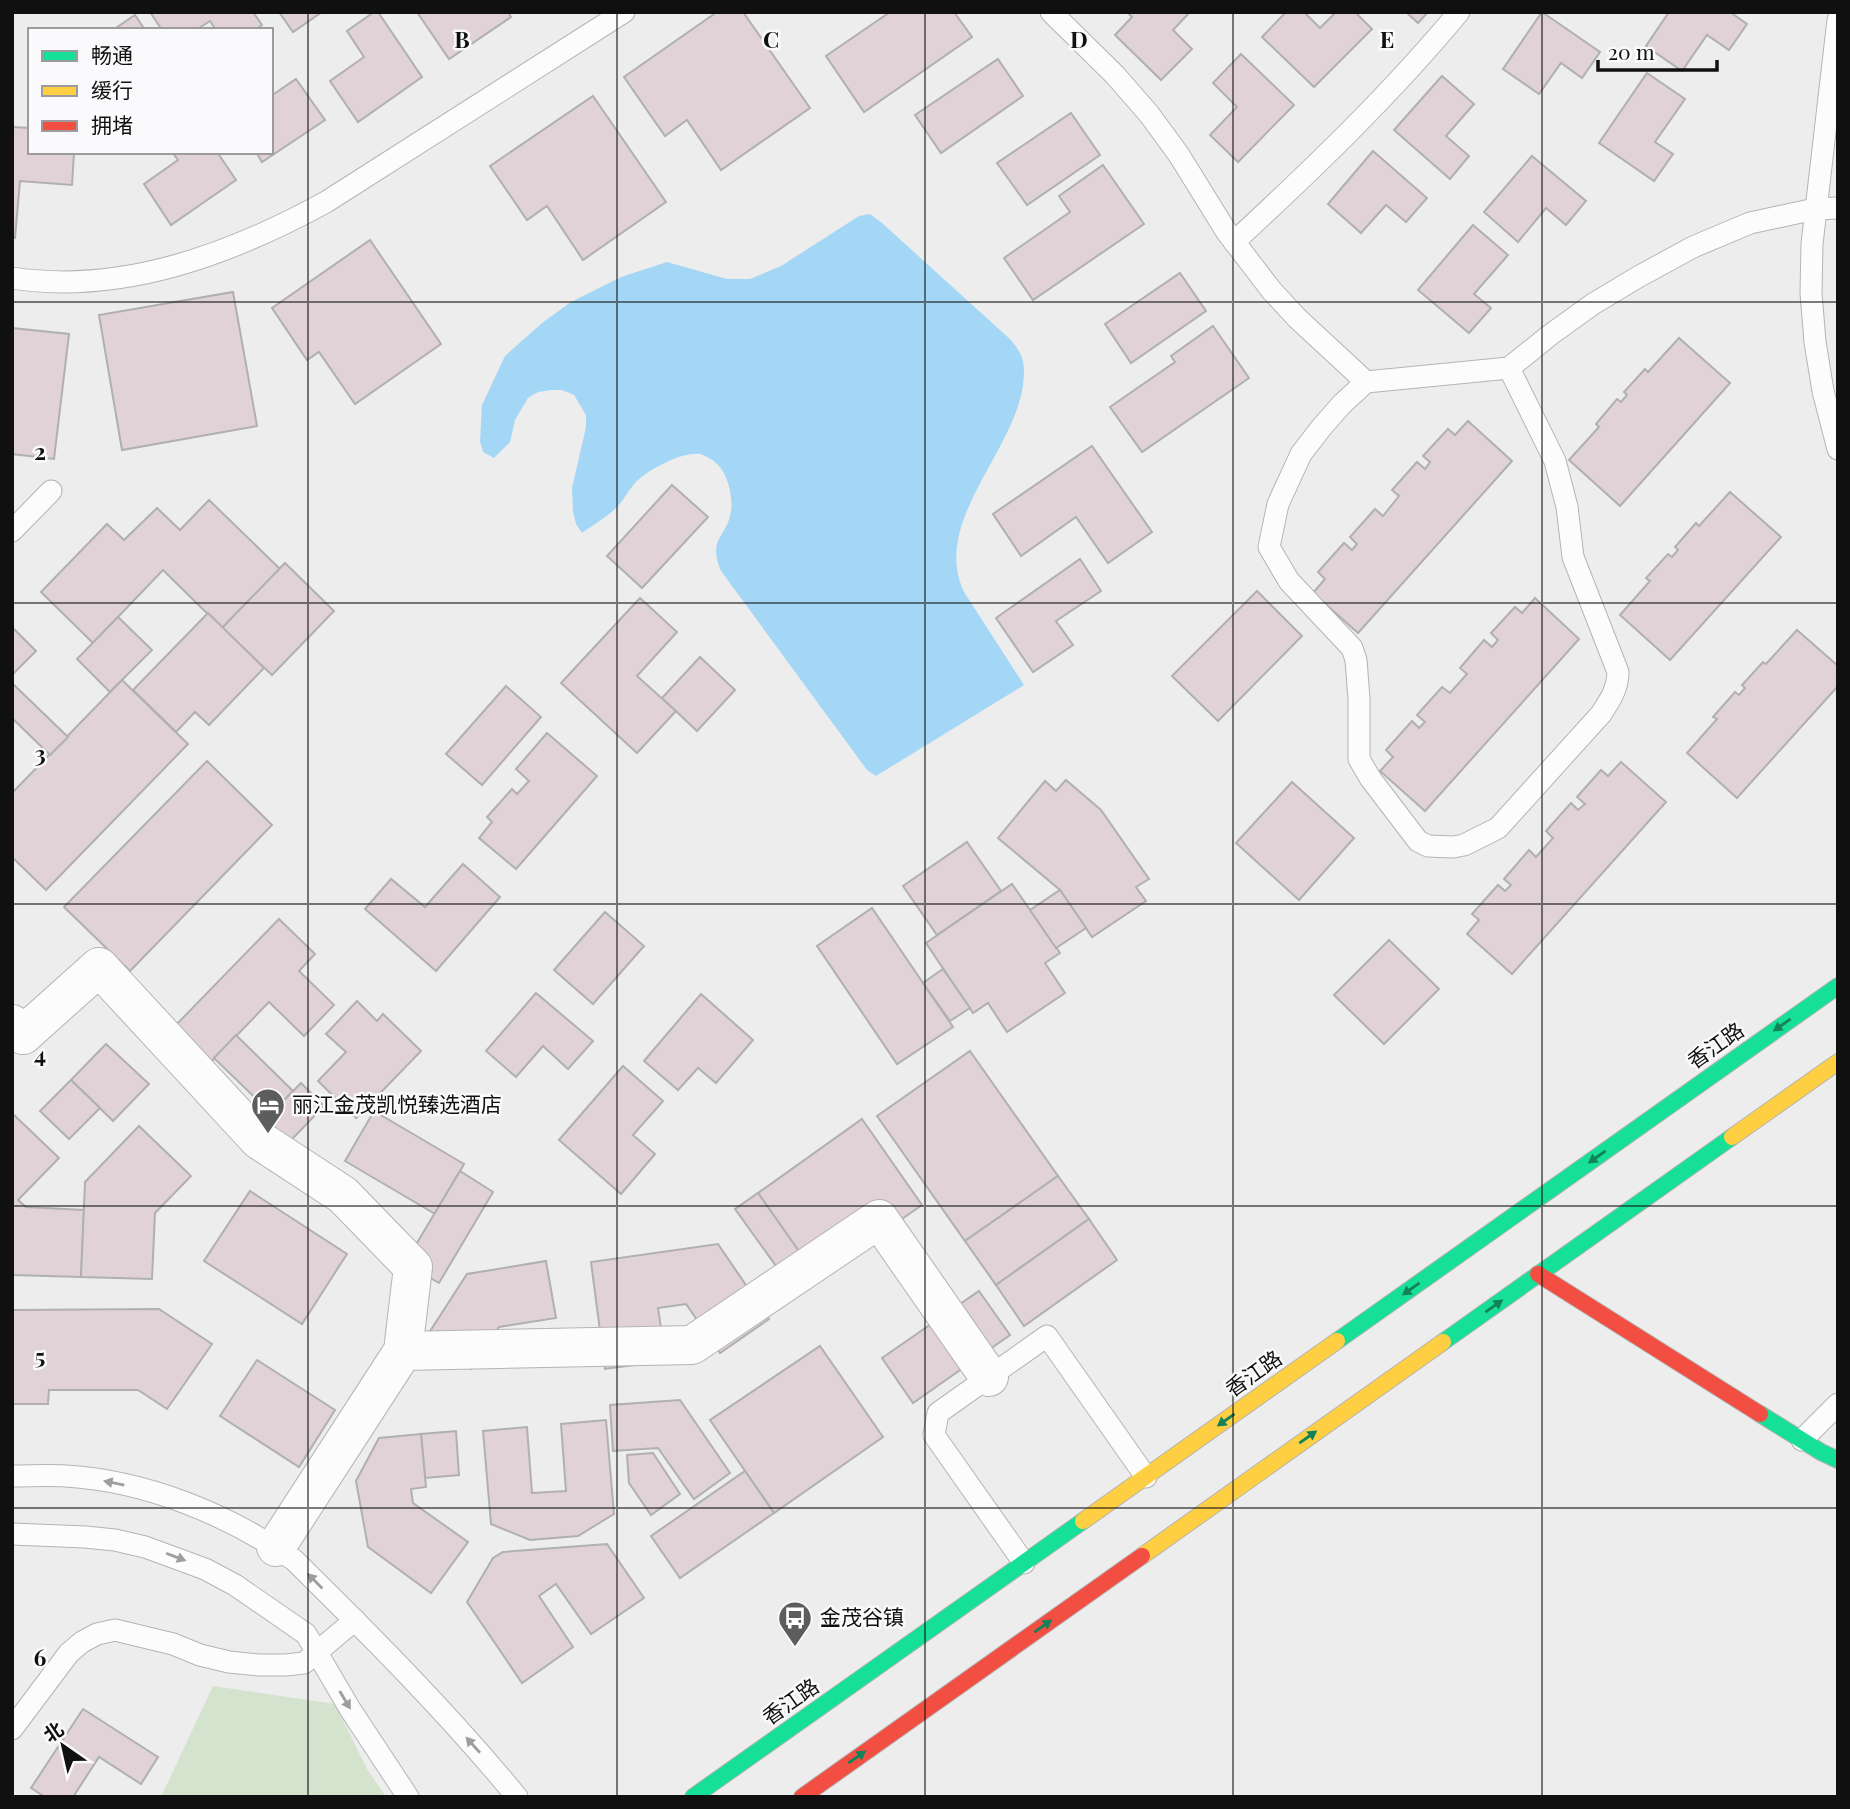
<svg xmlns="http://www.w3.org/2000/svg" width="1850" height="1809" font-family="'Playfair Display','Noto Sans SC',serif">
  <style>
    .green { fill: #d4e3cd }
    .water { fill: #a4d7f5 }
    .building { fill: #e0d2d6; stroke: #b1b0b0; stroke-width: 2 }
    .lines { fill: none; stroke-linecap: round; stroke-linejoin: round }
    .lane-casing { stroke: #b4b4b4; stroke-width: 23 }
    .street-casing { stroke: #b4b4b4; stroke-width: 40 }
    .fast-casing { stroke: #b4b4b4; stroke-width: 18 }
    .slow-casing { stroke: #b4b4b4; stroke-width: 18 }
    .jam-casing { stroke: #b4b4b4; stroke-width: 18 }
    .lane { stroke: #fcfcfc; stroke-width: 21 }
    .street { stroke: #fcfcfc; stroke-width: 38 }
    .fast { stroke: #16e098; stroke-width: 16 }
    .slow { stroke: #ffcf43; stroke-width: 16 }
    .jam { stroke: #f24e42; stroke-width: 16 }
    .oneway { fill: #13825b }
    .oneway2 { fill: #9e9e9e }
    .grid { fill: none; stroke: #101010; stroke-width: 2; stroke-opacity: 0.55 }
    .labels { text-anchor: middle; stroke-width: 5; stroke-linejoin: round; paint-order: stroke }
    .street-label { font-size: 21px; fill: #101010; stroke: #fafafc }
    .poi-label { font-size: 21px; fill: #101010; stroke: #fafafc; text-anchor: start }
    .grid-label { font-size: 23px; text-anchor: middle; font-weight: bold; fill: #101010; stroke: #fafafc; stroke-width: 5; stroke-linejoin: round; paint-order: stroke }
  </style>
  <rect width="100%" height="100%" fill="#ededed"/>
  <polygon class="green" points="213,1686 335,1704 367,1769 386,1797 161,1797"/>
  <path class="water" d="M870,214l12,9 129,117c4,5 9,11 11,18 3,9 2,18 1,27 -9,68 -92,137 -59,207l60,93 -148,91 -9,-6 -146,-199c-14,-33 6,-33 10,-60 2,-14 -3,-36 -13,-46 -4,-5 -12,-9 -18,-11 -17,-3 -53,16 -64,28 -7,7 -12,18 -19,25 -10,10 -24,18 -35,26l-6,-9 -3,-12 -1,-24 14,-61v-12l-12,-20 -12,-5h-11l-13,2 -10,6 -13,22 -5,22 -16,16 -11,-6 -3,-11 2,-36 23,-49 37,-33 29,-21 50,-25 46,-15 60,17h23l31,-13 78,-50z"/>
  <g class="building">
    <polygon points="150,12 253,12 262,25 255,30 216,30 210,21 196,30 162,30"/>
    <polygon points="279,12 322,12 293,32"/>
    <polygon points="374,12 378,12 422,77 358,122 330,81 364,57 347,31"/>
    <polygon points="417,12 508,12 511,17 449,59"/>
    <polygon points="717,12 743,12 810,108 721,170 687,120 665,136 624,77"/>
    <polygon points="890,12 954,12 972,37 864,112 826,56"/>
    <polygon points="1127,12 1190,12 1173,30 1192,49 1161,80 1115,35 1132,17"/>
    <polygon points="1286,12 1304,12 1320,28 1336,12 1355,12 1372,29 1314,87 1262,37"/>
    <polygon points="1406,12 1428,12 1418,23"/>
    <polygon points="1542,12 1600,52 1582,78 1561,63 1539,94 1503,69"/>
    <polygon points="1669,12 1730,12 1747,24 1729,50 1707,35 1682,71 1646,46"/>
    <polygon points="135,15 145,30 113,30"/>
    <polygon points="1241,54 1294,105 1238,162 1210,135 1237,107 1213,83"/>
    <polygon points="998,59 1023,96 941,153 915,115"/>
    <polygon points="1647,73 1685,99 1655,142 1673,154 1654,181 1599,143"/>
    <polygon points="1442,76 1474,104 1446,136 1469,156 1450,179 1394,130"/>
    <polygon points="296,79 325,120 262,162 256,152 271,152 271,96"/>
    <polygon points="593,96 666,202 583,260 547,206 527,220 490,166"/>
    <polygon points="1071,113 1100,155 1027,205 997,163"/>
    <polygon points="12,127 30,128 30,152 74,152 72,185 20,181 15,238 12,237"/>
    <polygon points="1373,151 1427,198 1406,222 1386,205 1361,233 1328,204"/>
    <polygon points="172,152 217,152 236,180 171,225 144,184 178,160"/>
    <polygon points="1532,156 1586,201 1566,225 1546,208 1518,242 1484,212"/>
    <polygon points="1103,165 1144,224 1033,300 1004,258 1070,212 1059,196"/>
    <polygon points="1473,225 1508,255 1474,294 1491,308 1469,333 1418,290"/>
    <polygon points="370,240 441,344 355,404 319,352 307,360 272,308"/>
    <polygon points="1180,273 1206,311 1131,363 1105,324"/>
    <polygon points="233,292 257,426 122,450 99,315"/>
    <polygon points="1213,326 1249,378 1142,452 1110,407 1175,362 1171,356"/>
    <polygon points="12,328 69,334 54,459 12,454"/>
    <polygon points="1679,338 1730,383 1620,506 1569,460 1599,427 1596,424 1617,399 1621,402 1627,395 1624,392 1645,369 1648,372"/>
    <polygon points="1468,421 1512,461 1358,633 1313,593 1325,579 1318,572 1344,543 1352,550 1357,544 1350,537 1375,509 1383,516 1399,496 1392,490 1417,462 1425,469 1430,462 1423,456 1448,429 1455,435"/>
    <polygon points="1092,446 1152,532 1108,563 1076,517 1021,556 993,514"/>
    <polygon points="672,485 708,517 642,588 607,556"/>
    <polygon points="1730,492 1781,537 1670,660 1620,615 1650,581 1646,578 1668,554 1672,557 1678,550 1675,547 1696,523 1699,526"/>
    <polygon points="209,500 280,569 222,628 163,570 93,643 41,592 107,524 124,540 157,508 180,530"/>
    <polygon points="1080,559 1101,591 1056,621 1073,645 1033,672 996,618"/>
    <polygon points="285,563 334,611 272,675 222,628"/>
    <polygon points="1257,591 1302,636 1218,721 1172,676"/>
    <polygon points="640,598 677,632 637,676 676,711 637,753 561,683"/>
    <polygon points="1535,598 1579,639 1425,811 1380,771 1393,757 1386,750 1412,721 1419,728 1425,722 1417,715 1442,687 1450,693 1467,674 1460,668 1484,640 1492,647 1498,640 1491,633 1515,607 1522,613"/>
    <polygon points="208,613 264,668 209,725 195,712 176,732 133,690"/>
    <polygon points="118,617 152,650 110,692 77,659"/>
    <polygon points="12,627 36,651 12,675"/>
    <polygon points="1797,630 1838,666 1838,686 1737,798 1687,753 1717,719 1713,717 1735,692 1739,695 1745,688 1742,685 1763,662 1766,664"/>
    <polygon points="700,657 735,690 697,731 662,698"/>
    <polygon points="122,680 188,744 46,890 12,857 12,793"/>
    <polygon points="12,683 68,737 50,755 12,718"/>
    <polygon points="506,686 541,717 482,785 446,754"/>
    <polygon points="547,733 597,776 516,869 479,838 492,822 487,817 512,789 517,794 529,781 516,769"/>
    <polygon points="207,761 272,825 130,971 64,907"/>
    <polygon points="1621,762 1666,802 1512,974 1467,934 1479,920 1472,914 1498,885 1505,891 1511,885 1504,879 1529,850 1536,857 1553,838 1546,831 1571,803 1578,810 1585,804 1577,797 1601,770 1608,776"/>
    <polygon points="1066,780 1101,810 1149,879 1136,887 1146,901 1092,937 1060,890 998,838 1045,781 1056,791"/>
    <polygon points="1292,782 1354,838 1299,900 1236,843"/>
    <polygon points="967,842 1001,891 937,935 903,886"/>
    <polygon points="463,864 500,897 436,971 365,909 391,879 425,907"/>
    <polygon points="1012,884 1060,953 1045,963 1065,993 1007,1032 988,1003 973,1013 926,943"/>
    <polygon points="1060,890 1086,928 1056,948 1030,910"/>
    <polygon points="872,908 953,1027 897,1064 817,946"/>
    <polygon points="605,912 644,946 593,1004 554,970"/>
    <polygon points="279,919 315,954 299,971 334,1005 304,1036 269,1002 211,1062 175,1026"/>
    <polygon points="1389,940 1439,989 1384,1044 1334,995"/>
    <polygon points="943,969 970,1008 950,1021 923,983"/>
    <polygon points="536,993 593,1041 568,1069 543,1046 516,1077 486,1051"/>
    <polygon points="701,994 753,1040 716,1083 698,1068 678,1090 644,1061"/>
    <polygon points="357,1001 377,1021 383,1014 421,1051 356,1118 318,1081 346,1052 326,1034"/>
    <polygon points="236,1035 293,1091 271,1113 214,1058"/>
    <polygon points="106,1044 149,1084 113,1121 71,1080"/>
    <polygon points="970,1051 1058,1176 965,1241 877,1116"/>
    <polygon points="623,1066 663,1101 633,1135 655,1154 621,1194 559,1140"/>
    <polygon points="71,1080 100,1108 69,1139 40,1111"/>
    <polygon points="301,1083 324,1106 267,1165 243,1142"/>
    <polygon points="374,1111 464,1164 435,1214 345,1161"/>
    <polygon points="12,1113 59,1158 18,1200 26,1207 84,1210 81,1277 12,1275"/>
    <polygon points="862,1119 922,1205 817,1278 758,1193"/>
    <polygon points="139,1126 191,1176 155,1213 152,1279 81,1277 85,1182"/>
    <polygon points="460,1171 493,1192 439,1283 405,1263"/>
    <polygon points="1058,1176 1089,1219 996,1285 965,1241"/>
    <polygon points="250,1191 347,1254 302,1324 204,1261"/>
    <polygon points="758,1193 808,1264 786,1280 735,1209"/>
    <polygon points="1089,1219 1117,1260 1024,1326 996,1285"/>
    <polygon points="718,1244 769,1319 720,1353 686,1304 658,1308 666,1361 605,1369 591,1262"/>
    <polygon points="546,1261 556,1318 499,1327 471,1369 425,1339 467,1274"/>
    <polygon points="979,1291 1010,1335 913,1403 882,1358"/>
    <polygon points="159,1309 212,1344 167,1409 138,1390 49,1390 48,1404 12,1404 12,1310"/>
    <polygon points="820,1346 883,1437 774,1513 710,1420"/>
    <polygon points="257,1360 335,1410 299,1467 220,1416"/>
    <polygon points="680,1400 730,1473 694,1499 658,1448 613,1451 610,1405"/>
    <polygon points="606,1420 614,1514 578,1536 530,1540 491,1524 483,1431 527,1427 532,1493 566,1491 561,1424"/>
    <polygon points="456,1431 459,1475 425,1478 421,1434"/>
    <polygon points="421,1434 426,1487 411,1489 413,1503 468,1542 431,1593 368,1547 356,1481 379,1438"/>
    <polygon points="653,1453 680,1494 651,1515 629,1483 627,1455"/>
    <polygon points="745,1471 774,1513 680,1578 651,1536"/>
    <polygon points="607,1544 644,1598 591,1634 556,1584 539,1596 573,1647 522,1683 467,1602 493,1558 503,1552"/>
    <polygon points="83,1709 158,1757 141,1784 99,1757 73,1797 45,1797 31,1788"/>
  </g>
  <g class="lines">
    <g class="lane-casing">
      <g id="lane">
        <polyline points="1051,12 1115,75 1149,114 1179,155 1226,231 1272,291 1297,318 1366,382"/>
        <polyline points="1838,20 1812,244 1811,293 1815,342 1823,391 1838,449"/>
        <path d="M1234,242c79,-73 156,-147 225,-230"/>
        <path d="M12,278c110,17 219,-24 314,-76l298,-190"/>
        <path d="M1509,368l46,93 12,46 6,50 45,115c0,17 -8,28 -17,42l-103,114 -34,17 -11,2 -25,-1 -10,-5 -48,-63 -11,-19v-60l-3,-39 -4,-12 -63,-67 -20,-34 9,-43 23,-50 20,-26 21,-24 24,-22 143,-14 41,-33 43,-31 45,-27 55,-30 57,-24 65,-14 23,-1"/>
        <polyline points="12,531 51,491"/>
        <polyline points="1802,1440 1838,1404"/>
        <path d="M12,1476c18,0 36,-1 54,0 81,5 161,38 228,84 77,76 154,153 223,237"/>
        <polyline points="12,1534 85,1537 115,1540 145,1547 205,1569 235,1585 306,1634 350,1709 408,1797"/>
        <polyline points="1024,1563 934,1435 938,1413 1047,1336 1146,1477"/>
        <polyline points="12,1729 69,1653 82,1642 97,1634 115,1630 173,1644 200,1655 229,1662 258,1665 286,1665 304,1663 355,1620"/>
      </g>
    </g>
    <g class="street-casing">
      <g id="street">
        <polyline points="12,1024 23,1035 99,967 259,1140 343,1195 413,1267 403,1351 276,1547"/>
        <polyline points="403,1351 692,1345 879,1219 989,1377"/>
      </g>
    </g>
    <g class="fast-casing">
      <g id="fast">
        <polyline points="1337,1341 1838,986"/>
        <polyline points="1443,1342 1732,1137"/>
        <polyline points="1760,1414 1821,1452 1838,1460"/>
        <polyline points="693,1797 1083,1521"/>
      </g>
    </g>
    <g class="slow-casing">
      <g id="slow">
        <polyline points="1732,1137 1838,1062"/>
        <polyline points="1083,1521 1337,1341"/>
        <polyline points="1142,1556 1443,1342"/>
      </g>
    </g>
    <g class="jam-casing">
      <g id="jam">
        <polyline points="1538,1274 1760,1414"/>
        <polyline points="802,1797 1142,1556"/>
      </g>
    </g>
    <use href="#lane" class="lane"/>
    <use href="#street" class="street"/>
    <use href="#fast" class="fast"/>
    <use href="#slow" class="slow"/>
    <use href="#jam" class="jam"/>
  </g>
  <defs><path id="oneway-solid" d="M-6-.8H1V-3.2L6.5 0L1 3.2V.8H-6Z" transform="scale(1.75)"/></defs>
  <g class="oneway">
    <use href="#oneway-solid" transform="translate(1782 1025) rotate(145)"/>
    <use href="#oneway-solid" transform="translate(1597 1157) rotate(145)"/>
    <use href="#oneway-solid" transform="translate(1411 1289) rotate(145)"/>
    <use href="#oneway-solid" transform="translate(1494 1306) rotate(-35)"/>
    <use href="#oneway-solid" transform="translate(1226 1420) rotate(145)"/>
    <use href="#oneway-solid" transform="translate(1308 1437) rotate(-35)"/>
    <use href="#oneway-solid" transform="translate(1043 1626) rotate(-35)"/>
    <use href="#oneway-solid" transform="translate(857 1757) rotate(-35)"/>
  </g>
  <g class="oneway2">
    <use href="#oneway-solid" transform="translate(114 1483) rotate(-168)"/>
    <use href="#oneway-solid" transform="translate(176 1557) rotate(21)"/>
    <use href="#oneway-solid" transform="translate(315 1581) rotate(-135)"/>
    <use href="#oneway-solid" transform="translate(345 1700) rotate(59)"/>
    <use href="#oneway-solid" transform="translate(473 1745) rotate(-132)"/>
  </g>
  <path class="grid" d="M308,12v1785M617,12v1785M925,12v1785M1233,12v1785M1542,12v1785M12,302h1826M12,603h1826M12,904h1826M12,1206h1826M12,1508h1826"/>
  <defs>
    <g id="hotel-pin" transform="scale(1.75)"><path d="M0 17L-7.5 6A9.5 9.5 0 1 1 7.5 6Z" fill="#5d5d5d" stroke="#fafafc"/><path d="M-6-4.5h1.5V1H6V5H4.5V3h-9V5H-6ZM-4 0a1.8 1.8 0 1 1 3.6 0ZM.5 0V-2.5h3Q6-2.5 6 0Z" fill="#fff"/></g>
    <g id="bus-pin" transform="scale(1.75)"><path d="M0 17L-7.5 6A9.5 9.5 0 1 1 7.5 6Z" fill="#5d5d5d" stroke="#fafafc"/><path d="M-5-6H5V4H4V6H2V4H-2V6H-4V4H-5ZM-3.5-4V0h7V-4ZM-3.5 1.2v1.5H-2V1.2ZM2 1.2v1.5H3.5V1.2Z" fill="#fff"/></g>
  </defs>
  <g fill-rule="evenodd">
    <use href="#hotel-pin" x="268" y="1105"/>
    <use href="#bus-pin" x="795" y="1618"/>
  </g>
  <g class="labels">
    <g class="street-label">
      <text transform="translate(1716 1046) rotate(-35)" y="7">香江路</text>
      <text transform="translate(1254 1374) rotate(-35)" y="7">香江路</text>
      <text transform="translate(791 1702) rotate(-35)" y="7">香江路</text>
    </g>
    <g class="poi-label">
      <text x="292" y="1112">丽江金茂凯悦臻选酒店</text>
      <text x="820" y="1625">金茂谷镇</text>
    </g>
  </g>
  <g class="grid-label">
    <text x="462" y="48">B</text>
    <text x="771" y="48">C</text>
    <text x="1079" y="48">D</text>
    <text x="1387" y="48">E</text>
    <text x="40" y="460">2</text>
    <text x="40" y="762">3</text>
    <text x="40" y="1063">4</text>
    <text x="40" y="1365">5</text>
    <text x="40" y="1666">6</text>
  </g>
  <rect width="1850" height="1809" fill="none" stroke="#101010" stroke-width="28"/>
  <rect x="28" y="28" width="245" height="126" fill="#fafafc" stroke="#9c9c9e" stroke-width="2"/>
  <rect x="42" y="51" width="35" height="10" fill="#16e098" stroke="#9c9c9e" stroke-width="2"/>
  <text x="91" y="63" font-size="21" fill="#101010">畅通</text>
  <rect x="42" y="86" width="35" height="10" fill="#ffcf43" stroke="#9c9c9e" stroke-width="2"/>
  <text x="91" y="98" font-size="21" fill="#101010">缓行</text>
  <rect x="42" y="121" width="35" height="10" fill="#f24e42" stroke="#9c9c9e" stroke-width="2"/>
  <text x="91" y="133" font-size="21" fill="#101010">拥堵</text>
  <g transform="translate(63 1746) rotate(326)" stroke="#fafafc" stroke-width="5" paint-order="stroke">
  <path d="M0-5L12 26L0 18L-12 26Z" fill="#101010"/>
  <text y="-10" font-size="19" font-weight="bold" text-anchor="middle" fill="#101010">北</text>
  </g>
  <path d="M1598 60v10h119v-10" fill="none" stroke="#101010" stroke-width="3.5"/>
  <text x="1608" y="60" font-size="21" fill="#101010" stroke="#fafafc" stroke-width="5" paint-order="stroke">20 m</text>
</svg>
